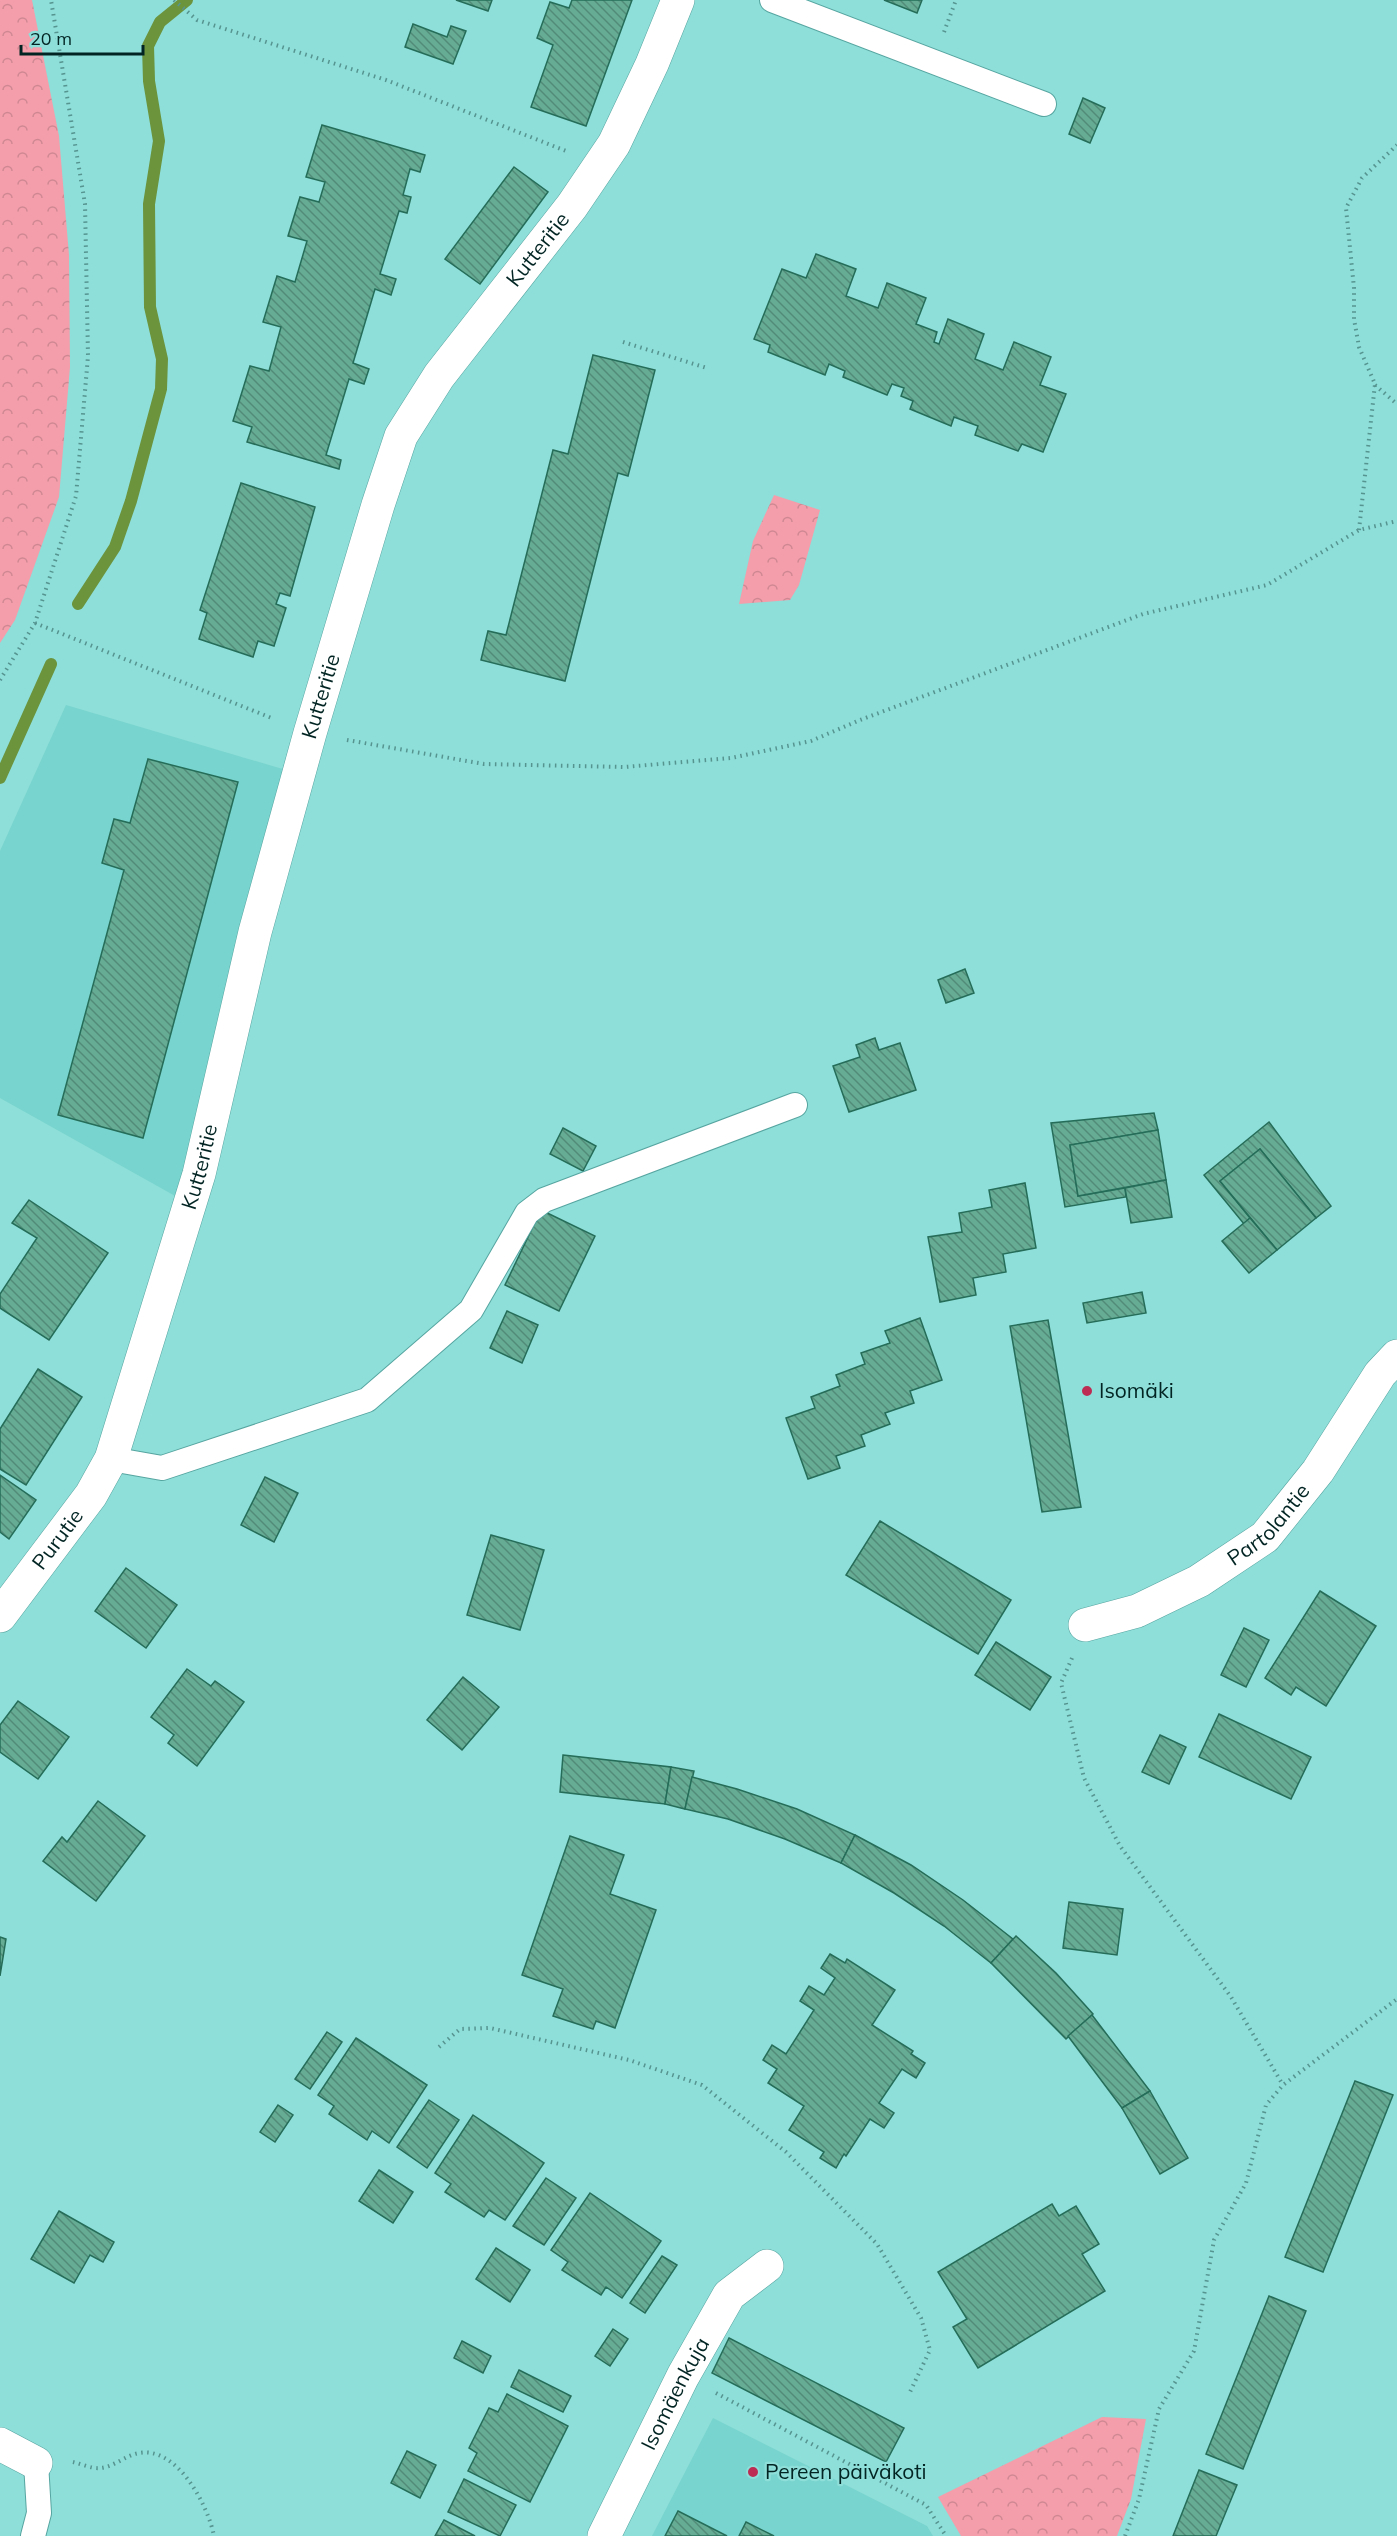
<svg xmlns="http://www.w3.org/2000/svg" width="1397" height="2536" font-family="Mulish,sans-serif">
  <style>
    .built { fill: #78d4ce }
    .park { fill: url(#park-crowns) }
    .lines { fill: none; stroke-linecap: round; stroke-linejoin: round }
    .stream { stroke: #6b943d; stroke-width: 12 }
    .building { fill: url(#building-back-hatch); stroke: #256d58; stroke-width: 1.5 }
    .service-casing { stroke: #56a5a1; stroke-width: 26 }
    .minor-casing { stroke: #56a5a1; stroke-width: 34 }
    .path { stroke: #569490; stroke-width: 4; stroke-dasharray: 1.5 4.5; stroke-linecap: butt }
    .service { stroke: #fff; stroke-width: 24 }
    .minor { stroke: #fff; stroke-width: 33 }
    .poi-dot { fill: #bc2c53; stroke: #8eded9; stroke-width: 2 }
    .labels { text-anchor: middle; stroke-width: 4.5; stroke-linejoin: round; paint-order: stroke }
    .street-label { font-size: 21px; fill: #022523; stroke: #8eded9 }
    .poi-label { font-size: 21px; fill: #022523; stroke: #8eded9; text-anchor: start }
  </style>
  <defs>
    <pattern id="park-crowns" width="20" height="18" patternUnits="userSpaceOnUse" patternTransform="scale(1.5)"><rect width="20" height="18" fill="#f39eaa"/><path d="M2 6a3 3 0 1 1 6 0M12 15a3 3 0 1 1 6 0" fill="none" stroke="#cf8892"/></pattern>
    <pattern id="building-back-hatch" width="6" height="6" patternUnits="userSpaceOnUse" patternTransform="scale(1.5)"><rect width="6" height="6" fill="#66ac95"/><path d="M-1 5l2 2M0 0l6 6M5-1l2 2" fill="none" stroke="#528c79"/></pattern>
  </defs>
  <rect width="100%" height="100%" fill="#8eded9"/>
  <g class="built">
    <polygon points="66,705 286,770 177,1197 0,1098 0,851"/>
    <polygon points="713,2418 927,2526 933,2536 652,2536"/>
  </g>
  <g class="park">
    <polygon points="0,0 32,0 59,136 69,255 70,367 59,497 15,620 0,643"/>
    <polygon points="774,495 820,510 799,585 790,600 739,604 753,541"/>
    <polygon points="1102,2417 1146,2419 1131,2499 1117,2536 961,2536 938,2497"/>
  </g>
  <g class="lines">
    <g class="stream">
      <polyline points="78,604 115,547 131,501 161,389 162,359 150,307 149,204 159,141 149,81 148,46 160,22 187,0"/>
      <polyline points="0,778 51,664"/>
    </g>
  </g>
  <g class="building">
    <polygon points="456,0 492,0 488,11"/>
    <polygon points="572,0 632,0 586,126 531,107 553,45 537,38 550,2 569,8"/>
    <polygon points="884,0 922,0 917,13"/>
    <polygon points="413,24 447,37 451,26 466,31 453,64 405,47"/>
    <polygon points="1083,98 1105,108 1090,143 1069,134"/>
    <polygon points="322,125 425,155 420,172 410,169 403,195 411,197 407,213 399,211 380,274 396,279 391,295 375,289 353,363 369,369 364,384 349,379 326,455 341,460 339,469 247,442 252,427 233,421 250,366 269,371 281,327 263,322 277,276 295,282 307,241 288,236 300,197 319,202 325,182 306,177"/>
    <polygon points="514,167 548,192 480,284 445,259"/>
    <polygon points="816,254 856,269 846,296 878,308 887,283 926,298 916,324 937,332 934,342 939,344 948,319 984,334 975,359 1003,370 1014,342 1051,357 1040,385 1066,394 1043,452 1022,444 1018,451 975,435 978,426 954,417 951,426 910,409 913,401 901,396 904,388 892,384 887,395 843,377 845,371 829,364 825,375 768,352 770,345 754,339 782,269 806,278"/>
    <polygon points="593,355 655,370 628,476 618,473 565,681 481,660 488,631 506,635 553,450 568,454"/>
    <polygon points="241,483 315,507 290,596 280,593 276,604 286,608 274,646 258,641 253,657 199,639 207,613 200,610"/>
    <polygon points="148,759 238,782 143,1138 58,1115 124,870 102,863 114,819 130,823"/>
    <polygon points="965,969 974,993 946,1003 938,980"/>
    <polygon points="875,1038 879,1050 900,1043 916,1090 849,1112 833,1066 860,1057 856,1045"/>
    <polygon points="1154,1113 1158,1130 1070,1145 1078,1196 1125,1188 1126,1197 1065,1207 1051,1123"/>
    <polygon points="1269,1122 1331,1206 1316,1218 1260,1149 1220,1181 1250,1218 1244,1224 1204,1175"/>
    <polygon points="563,1128 596,1146 583,1171 550,1154"/>
    <polygon points="1158,1130 1166,1180 1078,1196 1070,1145"/>
    <polygon points="1260,1149 1316,1218 1277,1250 1220,1181"/>
    <polygon points="1166,1180 1172,1217 1131,1223 1125,1188"/>
    <polygon points="1025,1183 1036,1248 1003,1254 1006,1272 973,1278 976,1295 940,1302 928,1237 962,1232 959,1213 992,1207 989,1190"/>
    <polygon points="29,1200 108,1253 49,1340 0,1308 0,1294 37,1238 12,1223"/>
    <polygon points="541,1210 595,1236 559,1311 505,1285"/>
    <polygon points="1250,1218 1277,1250 1249,1273 1222,1241"/>
    <polygon points="1142,1292 1146,1313 1087,1323 1083,1303"/>
    <polygon points="507,1311 538,1325 522,1363 490,1348"/>
    <polygon points="920,1318 942,1380 910,1391 914,1403 885,1413 890,1424 861,1435 865,1446 836,1456 840,1468 808,1479 786,1418 815,1408 811,1397 840,1386 836,1375 865,1364 861,1353 890,1343 885,1331"/>
    <polygon points="1048,1320 1081,1507 1042,1512 1010,1326"/>
    <polygon points="38,1369 82,1397 26,1485 0,1469 0,1429"/>
    <polygon points="0,1475 36,1500 9,1539 0,1532"/>
    <polygon points="265,1477 298,1493 274,1542 241,1525"/>
    <polygon points="880,1521 1011,1600 978,1654 846,1575"/>
    <polygon points="491,1535 544,1550 520,1630 467,1615"/>
    <polygon points="126,1568 177,1605 146,1648 95,1611"/>
    <polygon points="1320,1591 1376,1626 1326,1706 1296,1687 1291,1695 1265,1678"/>
    <polygon points="1244,1628 1269,1640 1246,1687 1221,1675"/>
    <polygon points="996,1642 1051,1677 1030,1710 975,1675"/>
    <polygon points="187,1669 211,1686 215,1681 244,1702 197,1766 168,1743 174,1735 151,1717"/>
    <polygon points="463,1677 499,1707 462,1750 427,1720"/>
    <polygon points="18,1701 69,1737 38,1779 0,1752 0,1725"/>
    <polygon points="1219,1714 1311,1757 1291,1799 1199,1757"/>
    <polygon points="1160,1735 1186,1747 1169,1784 1142,1772"/>
    <polygon points="563,1755 671,1767 665,1804 560,1792"/>
    <polygon points="671,1767 694,1771 685,1809 665,1804"/>
    <polygon points="692,1777 737,1789 797,1809 855,1835 841,1863 785,1839 728,1819 685,1809"/>
    <polygon points="98,1801 145,1836 96,1901 43,1861 62,1837 67,1842"/>
    <polygon points="855,1835 911,1865 963,1900 1013,1939 991,1963 944,1926 894,1893 841,1863"/>
    <polygon points="570,1836 624,1855 610,1894 656,1910 615,2028 596,2021 593,2029 553,2016 563,1989 522,1975"/>
    <polygon points="1069,1902 1123,1909 1117,1955 1063,1948"/>
    <polygon points="1016,1936 1056,1973 1093,2014 1066,2039 991,1963"/>
    <polygon points="0,1937 6,1939 0,1976"/>
    <polygon points="830,1954 845,1963 847,1959 895,1990 872,2025 913,2051 911,2054 925,2063 916,2078 902,2069 879,2103 894,2113 884,2128 870,2119 846,2156 844,2154 836,2168 820,2158 824,2152 789,2130 804,2106 768,2083 777,2069 763,2060 772,2045 786,2054 814,2010 800,2001 809,1986 824,1995 835,1978 821,1968"/>
    <polygon points="1092,2015 1150,2091 1122,2108 1068,2036"/>
    <polygon points="327,2032 342,2042 310,2089 295,2079"/>
    <polygon points="356,2038 427,2085 389,2143 372,2131 367,2140 329,2114 334,2106 318,2095"/>
    <polygon points="1355,2081 1393,2095 1323,2272 1285,2257"/>
    <polygon points="1150,2091 1188,2158 1160,2174 1122,2108"/>
    <polygon points="429,2100 459,2120 427,2168 397,2147"/>
    <polygon points="278,2105 293,2115 275,2142 260,2132"/>
    <polygon points="473,2115 544,2163 505,2220 489,2210 484,2217 445,2192 451,2184 435,2173"/>
    <polygon points="379,2170 413,2192 393,2223 359,2201"/>
    <polygon points="546,2178 576,2198 544,2245 513,2226"/>
    <polygon points="590,2193 661,2241 622,2298 606,2287 601,2295 562,2270 568,2262 551,2250"/>
    <polygon points="1052,2204 1059,2216 1076,2206 1099,2244 1082,2254 1105,2291 978,2368 953,2327 967,2319 938,2272"/>
    <polygon points="59,2211 114,2242 103,2262 90,2255 74,2283 31,2259"/>
    <polygon points="496,2248 530,2270 510,2302 476,2279"/>
    <polygon points="662,2256 677,2265 645,2313 630,2303"/>
    <polygon points="1269,2296 1306,2311 1243,2469 1206,2454"/>
    <polygon points="613,2329 628,2339 610,2366 595,2356"/>
    <polygon points="729,2338 904,2428 886,2462 712,2373"/>
    <polygon points="462,2341 491,2356 483,2373 454,2358"/>
    <polygon points="519,2370 571,2396 563,2412 511,2387"/>
    <polygon points="507,2394 568,2426 530,2502 468,2471 477,2453 469,2448 489,2408 498,2412"/>
    <polygon points="407,2451 436,2465 420,2498 391,2483"/>
    <polygon points="1199,2470 1237,2485 1216,2536 1173,2536"/>
    <polygon points="464,2479 516,2505 500,2536 448,2512"/>
    <polygon points="678,2511 727,2536 665,2536"/>
    <polygon points="444,2520 475,2536 435,2536"/>
    <polygon points="746,2522 774,2536 739,2536"/>
  </g>
  <g class="lines">
    <g class="service-casing">
      <g id="service">
        <polyline points="772,0 1044,104"/>
        <polyline points="111,1459 162,1468 367,1400 471,1310 527,1213 544,1200 795,1105"/>
        <polyline points="33,2536 39,2513 36,2463"/>
      </g>
    </g>
    <g class="minor-casing">
      <g id="minor">
        <path id="s1" d="M0,1616l91,-121 20,-36 88,-285 56,-242 55,-199 68,-228 23,-69 38,-60 133,-170 42,-62 38,-80 26,-64"/>
        <path id="s2" d="M1085,1625l52,-14 62,-30 66,-44 53,-66 62,-97 17,-18"/>
        <polyline points="0,2444 36,2463"/>
        <path id="s3" d="M604,2536l79,-160 46,-81 38,-29"/>
      </g>
    </g>
    <g class="path">
      <polyline points="174,0 197,20 386,80 566,151"/>
      <polyline points="944,32 956,0"/>
      <polyline points="623,342 707,368"/>
      <polyline points="1375,385 1397,404"/>
      <polyline points="1359,530 1375,384 1359,347 1354,319 1354,288 1346,208 1362,178 1397,145"/>
      <polyline points="35,623 274,719"/>
      <polyline points="0,680 35,623 76,496 88,356 85,204 51,0"/>
      <polyline points="347,740 484,764 624,767 731,758 811,741 860,720 1143,614 1267,585 1359,530 1397,521"/>
      <polyline points="1072,1658 1061,1683 1084,1778 1120,1846 1231,1997 1283,2085"/>
      <polyline points="439,2047 460,2029 490,2028 629,2060 702,2085 786,2152 877,2244 921,2318 930,2350 910,2392"/>
      <polyline points="716,2393 926,2505 946,2536"/>
      <path d="M73,2462c9,2 19,7 27,6 14,-1 26,-13 39,-15 38,-7 69,52 75,83"/>
      <polyline points="1125,2536 1139,2499 1159,2409 1194,2351 1214,2240 1246,2183 1266,2105 1283,2085 1397,1999"/>
    </g>
    <use href="#service" class="service"/>
    <use href="#minor" class="minor"/>
  </g>
  <g class="poi-dot">
    <circle cx="1087" cy="1391" r="6"/>
    <circle cx="753" cy="2472" r="6"/>
  </g>
  <g class="labels">
    <g class="street-label">
      <text dy="7" stroke="none"><textPath href="#s1" startOffset="1488">Kutteritie</textPath></text>
      <text dy="7" stroke="none"><textPath href="#s1" startOffset="984">Kutteritie</textPath></text>
      <text dy="7" stroke="none"><textPath href="#s1" startOffset="498">Kutteritie</textPath></text>
      <text dy="7" stroke="none"><textPath href="#s2" startOffset="213">Partolantie</textPath></text>
      <text dy="7" stroke="none"><textPath href="#s1" startOffset="96">Purutie</textPath></text>
      <text dy="7" stroke="none"><textPath href="#s3" startOffset="159">Isomäenkuja</textPath></text>
    </g>
    <g class="poi-label">
      <text x="1099" y="1398">Isomäki</text>
      <text x="765" y="2479">Pereen päiväkoti</text>
    </g>
  </g>
  <path d="M21 45v9h122v-9" fill="none" stroke="#022523" stroke-width="3"/>
  <text x="30" y="45" font-size="18" fill="#022523" stroke="#8eded9" stroke-width="4.5" paint-order="stroke">20 m</text>
</svg>
